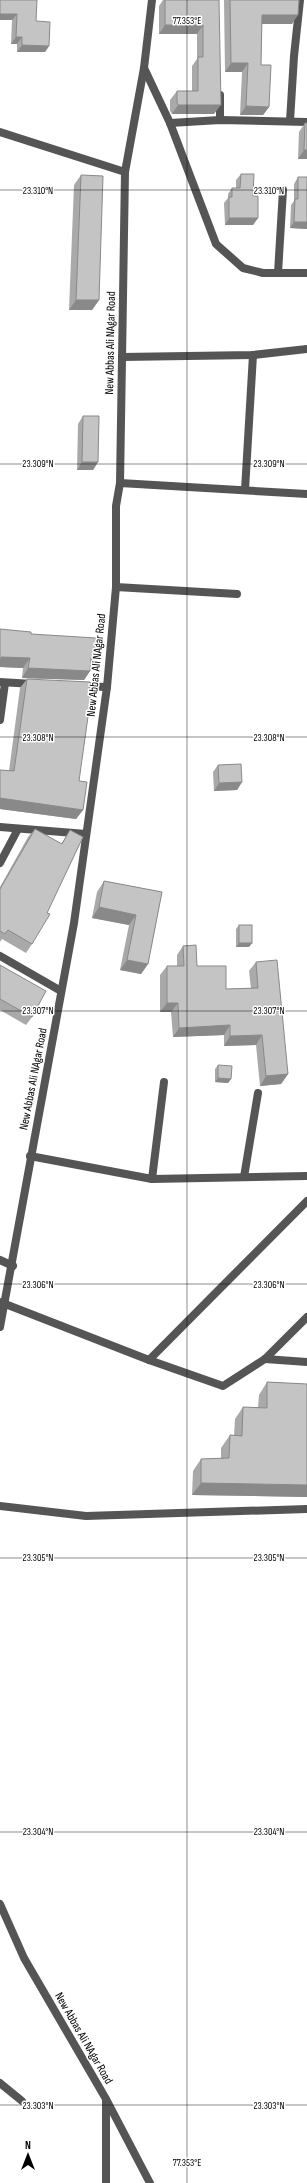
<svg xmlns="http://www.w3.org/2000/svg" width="307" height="2183" font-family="'Sofia Sans Condensed',sans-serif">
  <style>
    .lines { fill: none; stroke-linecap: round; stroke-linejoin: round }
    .street { stroke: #555; stroke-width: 8 }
    .wall { fill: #a9a9a9 }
    .shaded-wall { fill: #898989 }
    .building { fill: #c4c4c4; stroke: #898989 }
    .ticks { fill: none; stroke: #000; stroke-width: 1; stroke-opacity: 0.45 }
    .labels { text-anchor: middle; stroke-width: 3; stroke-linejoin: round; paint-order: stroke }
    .street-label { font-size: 12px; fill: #000; stroke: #fff }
    .ticks-label { font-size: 10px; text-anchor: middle; fill: #000; stroke: #fff; stroke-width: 3; stroke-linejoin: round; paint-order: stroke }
  </style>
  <rect width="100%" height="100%" fill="#fff"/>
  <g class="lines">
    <g class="street">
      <polyline points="144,68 170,123 216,244 243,268 263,273 307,273"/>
      <polyline points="220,95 220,120"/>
      <polyline points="290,121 294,56 300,0"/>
      <polyline points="170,123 220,120 307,122"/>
      <polyline points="0,132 125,172"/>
      <polyline points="278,273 283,190"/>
      <polyline points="122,357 253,355 307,349"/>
      <polyline points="120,483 307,494"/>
      <polyline points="245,490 253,355"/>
      <polyline points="116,587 237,594"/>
      <polyline points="0,682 33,684"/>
      <polyline points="79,686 107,687"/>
      <polyline points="0,720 5,683"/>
      <polyline points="0,827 86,834"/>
      <polyline points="0,863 18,829"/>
      <polyline points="0,956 61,991"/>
      <polyline points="30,1156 152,1179 307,1176"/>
      <polyline points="244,1177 258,1093"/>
      <polyline points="152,1179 164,1082"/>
      <polyline points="0,1260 13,1266"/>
      <polyline points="0,1302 149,1360 223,1386 265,1359 307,1317"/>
      <polyline points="0,1327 74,923 107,687 116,587 116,506 120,483 125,172 144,68 152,0"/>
      <polyline points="265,1359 307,1362"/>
      <polyline points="149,1360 307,1201"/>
      <polyline points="0,1506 86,1516 307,1509"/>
      <polyline points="0,1904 24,1958 106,2099 150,2183"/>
      <polyline points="0,2083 22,2101"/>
      <polyline points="106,2100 106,2183"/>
    </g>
  </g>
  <g class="wall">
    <polygon points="0,0 36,21 49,46 45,52 17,52 17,44 11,44 12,20 0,20"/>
    <polygon points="163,0 219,0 214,114 172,114 170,111 170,100 177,91 192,91 192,66 197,59 197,34 159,34 159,6"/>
    <polygon points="224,0 299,0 292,24 262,24 261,65 269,107 263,115 240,115 242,72 225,72"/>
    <polygon points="305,123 307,159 298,159 299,132"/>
    <polygon points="241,174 253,196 258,218 253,225 225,225 224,203 228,198 228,194 232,188 236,188 236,180"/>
    <polygon points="81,175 99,300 92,310 69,310 74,185"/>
    <polygon points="298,177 307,177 307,229 290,228 291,205 294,201 294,184"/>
    <polygon points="83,416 98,462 93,470 77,470 78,424"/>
    <polygon points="0,629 31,634 91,664 90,671 84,680 22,678 23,668 0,667"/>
    <polygon points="27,679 79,781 83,810 76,819 0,809 0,770 9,771 20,688"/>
    <polygon points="218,765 242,782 237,790 214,791 213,772"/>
    <polygon points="35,829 61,844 70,830 47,913 32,944 26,953 2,939 0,942 0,887 28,837"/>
    <polygon points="104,881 162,892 148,964 141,974 120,970 129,925 92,918 97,892"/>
    <polygon points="239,925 252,943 249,947 236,947 236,929"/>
    <polygon points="183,946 197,966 226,989 251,988 249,971 256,962 288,1074 281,1084 260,1086 256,1045 224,1046 224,1035 173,1037 171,1012 160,1012 160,975 167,966 177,966 177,955"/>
    <polygon points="0,965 32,1017 26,1025 0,1010"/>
    <polygon points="218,1065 231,1079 228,1083 215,1082 215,1069"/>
    <polygon points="267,1382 307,1384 307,1497 192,1495 193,1471 201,1459 221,1458 221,1448 230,1435 234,1436 235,1419 243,1407 258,1407 259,1395"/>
  </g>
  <g class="shaded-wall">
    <polygon points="0,14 17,14 12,20 0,20"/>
    <polygon points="262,15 298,15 292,24 256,24"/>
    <polygon points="165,25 203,25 197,34 159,34"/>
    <polygon points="16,37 22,37 17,44 11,44"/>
    <polygon points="22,45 49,46 45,52 17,52"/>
    <polygon points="231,63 248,63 242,72 225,72"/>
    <polygon points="178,105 221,105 214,114 172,114"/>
    <polygon points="246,106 269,107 263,115 240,115"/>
    <polygon points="304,150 307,150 307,159 298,159"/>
    <polygon points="229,218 258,218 253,225 225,225"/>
    <polygon points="294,222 307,222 307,229 290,228"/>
    <polygon points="76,300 99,300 92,310 69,310"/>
    <polygon points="82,462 98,462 93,470 77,470"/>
    <polygon points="1,657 30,658 23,668 0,667 0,659"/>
    <polygon points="91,658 95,658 88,668"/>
    <polygon points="28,668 90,671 84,680 22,678"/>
    <polygon points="242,782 237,790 214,791 219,783"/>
    <polygon points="0,798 83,810 76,819 0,809"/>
    <polygon points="99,907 136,915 129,925 92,918"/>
    <polygon points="239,943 252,943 249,947 236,947"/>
    <polygon points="127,960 148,964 141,974 120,970"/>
    <polygon points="167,1003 178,1003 171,1012 160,1012"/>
    <polygon points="230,1025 224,1035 173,1037 179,1028"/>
    <polygon points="262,1035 256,1045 224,1046 230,1036"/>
    <polygon points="288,1074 281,1084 260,1086 266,1076"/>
    <polygon points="218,1078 231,1079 228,1083 215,1082"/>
    <polygon points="201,1483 307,1485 307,1497 192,1495"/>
  </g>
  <g class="building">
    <polygon points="0,0 37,0 36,21 50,22 49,46 22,45 22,37 16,37 17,14 0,14"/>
    <polygon points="165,0 219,0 221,105 178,105 177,102 177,91 198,91 198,57 203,57 203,25 165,25"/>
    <polygon points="230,0 299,0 298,15 262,15 261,65 271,65 269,107 246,106 248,63 231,63"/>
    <polygon points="305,123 307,123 307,150 304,150"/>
    <polygon points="241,174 254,174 253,196 258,196 258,218 229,218 229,197 232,197 232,188 240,188"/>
    <polygon points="81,175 103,176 99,300 76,300"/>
    <polygon points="298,177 307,177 307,222 294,222 295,199 298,199"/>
    <polygon points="83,416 99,416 98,462 82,462"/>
    <polygon points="0,629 31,632 31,634 96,638 95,658 91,658 90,671 28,668 30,658 1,657 1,660 0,660"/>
    <polygon points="27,679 90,682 89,688 92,688 79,781 87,782 83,810 0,798 0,770 14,771"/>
    <polygon points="241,764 242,782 219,783 218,765"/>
    <polygon points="35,829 62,844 70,830 83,837 47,913 50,914 32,944 8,930 5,934 0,931 0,889"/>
    <polygon points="104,881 162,892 148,964 127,960 136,915 99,907"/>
    <rect x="239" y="925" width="13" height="18"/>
    <polygon points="196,945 197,966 226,966 226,989 258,988 256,962 277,960 288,1074 266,1076 262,1035 230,1036 230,1025 179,1028 178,1003 167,1003 167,966 184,966 183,946"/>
    <polygon points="0,965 46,991 32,1017 0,999"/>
    <polygon points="218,1065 232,1066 231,1079 218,1078"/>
    <polygon points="267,1382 307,1384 307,1485 201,1483 201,1459 229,1458 230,1435 242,1436 243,1407 267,1408"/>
  </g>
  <path class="ticks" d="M187,0v2183M0,190h307M0,464h307M0,737h307M0,1011h307M0,1284h307M0,1558h307M0,1832h307M0,2105h307"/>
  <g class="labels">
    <g class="street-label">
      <text transform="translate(110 343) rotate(-89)" y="4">New Abbas Ali NAgar Road</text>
      <text transform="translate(96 665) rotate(-84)" y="4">New Abbas Ali NAgar Road</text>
      <text transform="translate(33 1079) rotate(-79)" y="4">New Abbas Ali NAgar Road</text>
      <text transform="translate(84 2038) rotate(60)" y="4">New Abbas Ali NAgar Road</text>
    </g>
  </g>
  <g class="ticks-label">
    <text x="187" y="24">77.353°E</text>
    <text x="38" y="194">23.310°N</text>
    <text x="269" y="194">23.310°N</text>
    <text x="38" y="467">23.309°N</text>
    <text x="269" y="467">23.309°N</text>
    <text x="38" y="741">23.308°N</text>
    <text x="269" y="741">23.308°N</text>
    <text x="38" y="1014">23.307°N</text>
    <text x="269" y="1014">23.307°N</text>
    <text x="38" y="1288">23.306°N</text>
    <text x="269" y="1288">23.306°N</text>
    <text x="38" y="1561">23.305°N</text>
    <text x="269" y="1561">23.305°N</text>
    <text x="38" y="1835">23.304°N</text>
    <text x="269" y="1835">23.304°N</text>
    <text x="38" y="2109">23.303°N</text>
    <text x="269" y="2109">23.303°N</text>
    <text x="187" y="2166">77.353°E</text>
  </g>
  <g transform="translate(28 2155)" stroke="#ffffff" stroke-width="3" paint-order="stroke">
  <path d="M0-3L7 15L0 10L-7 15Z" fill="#000000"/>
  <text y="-6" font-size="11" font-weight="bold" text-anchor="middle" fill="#000000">N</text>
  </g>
</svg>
